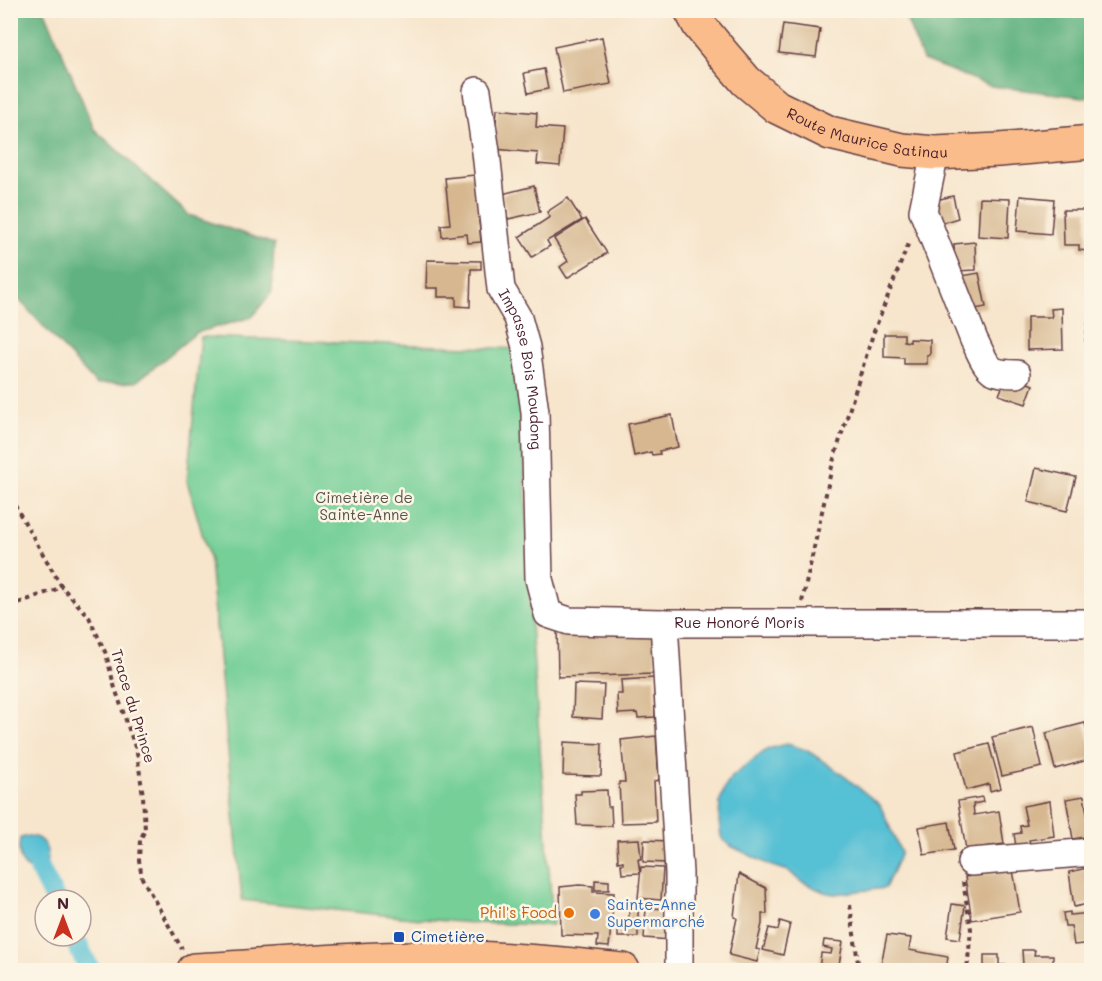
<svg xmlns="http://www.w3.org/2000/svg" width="1102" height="981" font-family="Mali,sans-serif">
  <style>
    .green { fill: #75cf97; stroke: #607761; stroke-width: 1.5 }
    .forest { fill: #60b280; stroke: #556856; stroke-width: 1.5 }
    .water { fill: #57c0d4; stroke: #507080; stroke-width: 1.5 }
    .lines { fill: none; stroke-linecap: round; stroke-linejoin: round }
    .canal { stroke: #57c0d4; stroke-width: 21 }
    .building { fill: #d6b790 }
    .minor-casing { stroke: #643d43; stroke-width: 30 }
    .major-casing { stroke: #643d43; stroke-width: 36 }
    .path { stroke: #643d43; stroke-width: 4; stroke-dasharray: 4.5 4.5; stroke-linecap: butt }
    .minor { stroke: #fff; stroke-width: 27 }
    .major { stroke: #fabc8b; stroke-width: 33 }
    .food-dot { fill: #e8710a; stroke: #fcf5e5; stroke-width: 2 }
    .shop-dot { fill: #3f7fe0; stroke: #fcf5e5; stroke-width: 2 }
    .transit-dot { fill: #1a4fb4; stroke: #fcf5e5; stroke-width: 2 }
    .labels { text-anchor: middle; stroke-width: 5; stroke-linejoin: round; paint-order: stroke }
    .street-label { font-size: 15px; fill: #4a1f2b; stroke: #fcf5e5 }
    .park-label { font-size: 15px; fill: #57544b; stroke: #fcf5e5 }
    .shop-label { font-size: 15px; fill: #366cbe; stroke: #fcf5e5; text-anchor: start }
    .food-label { font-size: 15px; fill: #c56008; stroke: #fcf5e5; text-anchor: end }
    .transit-label { font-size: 15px; fill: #164399; stroke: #fcf5e5; text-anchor: start }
  </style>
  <rect width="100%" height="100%" fill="#fcf5e5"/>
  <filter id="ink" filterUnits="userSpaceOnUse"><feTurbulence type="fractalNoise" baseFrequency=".0167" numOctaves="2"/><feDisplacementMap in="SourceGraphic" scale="12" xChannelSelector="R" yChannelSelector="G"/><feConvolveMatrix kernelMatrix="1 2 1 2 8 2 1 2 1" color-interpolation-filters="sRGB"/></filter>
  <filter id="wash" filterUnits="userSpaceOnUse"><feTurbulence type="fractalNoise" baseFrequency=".008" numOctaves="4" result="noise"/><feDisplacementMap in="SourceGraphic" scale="24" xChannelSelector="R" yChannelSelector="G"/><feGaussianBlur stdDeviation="1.35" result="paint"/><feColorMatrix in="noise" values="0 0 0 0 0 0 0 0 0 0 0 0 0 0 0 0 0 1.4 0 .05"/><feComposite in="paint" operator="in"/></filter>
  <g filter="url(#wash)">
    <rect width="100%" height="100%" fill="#f7e5cc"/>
    <polygon class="green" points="201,337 520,349 531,625 553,925 473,923 421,919 242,900 210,561 187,481"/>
    <g class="forest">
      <polygon points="11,10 45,11 94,129 189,215 274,244 272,292 252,317 196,333 136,382 96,384 11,291"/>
      <polygon points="903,11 1091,11 1091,98 991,86 923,60"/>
    </g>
    <g class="water">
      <polygon points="787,744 806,750 814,755 843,775 880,805 901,853 885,888 834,894 824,892 800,881 789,871 772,866 731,846 723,840 721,836 719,821 720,801 724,789 732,777 754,759 768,749"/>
      <path d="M29,836c8,1 12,3 16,10 14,26 -33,40 -25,-8z"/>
    </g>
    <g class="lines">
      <g class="canal">
        <polyline points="40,870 55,900"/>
        <polyline points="73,936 90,970"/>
      </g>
    </g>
    <g id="blocks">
      <g class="building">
        <polygon points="783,24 820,29 816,57 779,53"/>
        <polygon points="602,37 611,84 563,93 554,47"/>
        <polygon points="544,69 548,89 528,93 524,73"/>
        <polygon points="497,109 537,113 536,127 563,129 560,166 537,164 538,153 494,149"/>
        <polygon points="485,174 490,220 479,221 481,242 468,243 467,234 442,237 441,225 450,224 445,178"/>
        <polygon points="534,186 540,212 508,219 502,194"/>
        <polygon points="953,196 958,218 939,224 932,201"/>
        <polygon points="1020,196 1054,199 1051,234 1017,231"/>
        <polygon points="568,198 582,220 547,241 550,246 532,257 519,237 550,217 547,212"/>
        <polygon points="980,198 1010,199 1008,238 978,236"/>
        <polygon points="1063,210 1087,210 1087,251 1079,250 1079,245 1064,245"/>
        <polygon points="585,219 607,253 567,278 560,267 568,261 554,239"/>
        <polygon points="975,242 976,270 955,271 954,244"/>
        <polygon points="427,260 481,261 481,269 471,269 470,307 456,306 456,297 438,297 438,288 426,288"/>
        <polygon points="979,273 986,307 970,310 956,277"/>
        <polygon points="1090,304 1092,304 1092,342 1085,341"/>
        <polygon points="1062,308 1063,349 1027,350 1027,317 1052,317 1051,309"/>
        <polygon points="884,334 904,334 904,341 910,342 910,339 930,340 930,355 927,355 927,364 904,364 904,358 884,357"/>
        <polygon points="1007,375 1033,385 1026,404 999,395"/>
        <polygon points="672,415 678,447 659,451 660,454 652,455 651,452 634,456 628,424"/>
        <polygon points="1036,468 1076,477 1067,511 1028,502"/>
        <polygon points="557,627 655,633 655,674 558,677"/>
        <polygon points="654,678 655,717 638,718 637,713 618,714 617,694 622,694 621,680"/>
        <polygon points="574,684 604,685 602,719 573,717"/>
        <polygon points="1085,723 1092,749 1092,759 1055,769 1046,733"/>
        <polygon points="1033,727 1042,767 1002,776 992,737"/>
        <polygon points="656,736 659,780 654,781 656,822 621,823 619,782 625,782 621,740"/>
        <polygon points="564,742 602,744 601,776 563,775"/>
        <polygon points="989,744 1001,788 990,791 989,784 966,790 957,752"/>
        <polygon points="607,790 608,807 611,807 612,826 577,825 575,794 581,794 581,791"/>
        <polygon points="1084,796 1091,836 1073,839 1066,799"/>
        <polygon points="982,797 983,802 973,804 974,815 999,811 1004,844 966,850 958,801"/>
        <polygon points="1050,801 1054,836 1029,840 1030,844 1016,846 1014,834 1021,833 1020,826 1027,825 1023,806"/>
        <polygon points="949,822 954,850 924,855 919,827"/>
        <polygon points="639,839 641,859 638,859 640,873 622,874 621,864 623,864 623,861 618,862 617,840"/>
        <polygon points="644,840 669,841 668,863 643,862"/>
        <polygon points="641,867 663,868 661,900 638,898"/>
        <polygon points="1092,867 1092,903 1074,907 1069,872"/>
        <polygon points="1013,870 1020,912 972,920 965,877"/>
        <polygon points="739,874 766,888 767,914 762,914 762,924 756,949 760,950 757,962 729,955 737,918 734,917"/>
        <polygon points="595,880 609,881 609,890 595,890"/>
        <polygon points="579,885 593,886 593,892 614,893 609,947 597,946 598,936 561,935 560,887"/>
        <polygon points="952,904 965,906 960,939 947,937"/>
        <polygon points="629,907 638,907 638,937 618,937 618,920 629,920"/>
        <polygon points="646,908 673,909 671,940 644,938"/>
        <polygon points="1070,912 1070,915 1092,913 1092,943 1074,945 1071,926 1065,926 1063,913"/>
        <polygon points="780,921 790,924 783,955 763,950 769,928 778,930"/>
        <polygon points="887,935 911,938 909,950 948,957 946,970 880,970"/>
        <polygon points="824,940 843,942 838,970 819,970 821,953 831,954 832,949 823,947"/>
        <polygon points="1022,950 1035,950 1034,955 1053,955 1053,970 984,970 984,955 999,955 999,965 1023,965"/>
      </g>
    </g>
  </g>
  <g filter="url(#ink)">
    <use href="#blocks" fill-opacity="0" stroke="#643d43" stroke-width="1.5"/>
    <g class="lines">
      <g class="minor-casing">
        <g id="minor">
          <path id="s1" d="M477,91l9,61 15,137 17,29 8,29 9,65 4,167 9,35 21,7 95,2"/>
          <path d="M935,153l-12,58 51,129c5,9 10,24 18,30 7,4 18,4 25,4"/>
          <polyline points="971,862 1092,852"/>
          <path id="s2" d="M679,970v-97l-15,-250h428"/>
        </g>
      </g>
      <g class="major-casing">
        <g id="major">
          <path id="s3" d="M691,10l8,15 23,28 24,28 31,26 53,26 72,17 33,3 64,-3 93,-8"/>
          <path d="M194,970c91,-5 183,-14 274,-12 52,1 104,7 155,12"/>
        </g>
      </g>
      <g class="path">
        <polyline points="10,497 62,587 89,617 106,654 114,685 137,753 143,796 145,830 140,840 139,860 142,878 182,949"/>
        <polyline points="802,602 833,462 873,334 909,242"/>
        <polyline points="10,606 62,587"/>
        <polyline points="963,882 971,929 967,970"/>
        <polyline points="850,905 859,970"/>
      </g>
      <use href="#minor" class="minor"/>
      <use href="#major" class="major"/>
    </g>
  </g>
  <circle class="food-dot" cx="569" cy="913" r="6"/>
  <circle class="shop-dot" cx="595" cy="914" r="6"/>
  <rect class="transit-dot" x="393" y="931" width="12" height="12" rx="3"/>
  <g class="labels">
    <g class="street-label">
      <text dy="5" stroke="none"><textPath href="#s3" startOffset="226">Route Maurice Satinau</textPath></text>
      <text dy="5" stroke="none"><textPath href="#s1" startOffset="284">Impasse Bois Moudong</textPath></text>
      <text dy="5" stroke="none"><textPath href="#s2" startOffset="423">Rue Honoré Moris</textPath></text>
      <text transform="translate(133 706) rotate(73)" y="5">Trace du Prince</text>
    </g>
    <g class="park-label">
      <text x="364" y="503">Cimetière de<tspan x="364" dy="17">Sainte-Anne</tspan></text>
    </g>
    <g class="shop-label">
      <text x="607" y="910">Sainte-Anne<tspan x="607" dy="17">Supermarché</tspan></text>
    </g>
    <g class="food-label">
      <text x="557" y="918">Phil's Food</text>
    </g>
    <g class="transit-label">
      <text x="411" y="942">Cimetière</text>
    </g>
  </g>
  <rect width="1102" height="981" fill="none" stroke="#fcf5e5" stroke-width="36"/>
  <g transform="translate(63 918)"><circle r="28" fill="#fcf5e5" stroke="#b59f9b" stroke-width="1.5"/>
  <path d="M0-4.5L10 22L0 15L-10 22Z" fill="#c8321e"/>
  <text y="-9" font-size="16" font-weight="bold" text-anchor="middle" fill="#4a1f2b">N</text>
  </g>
</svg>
